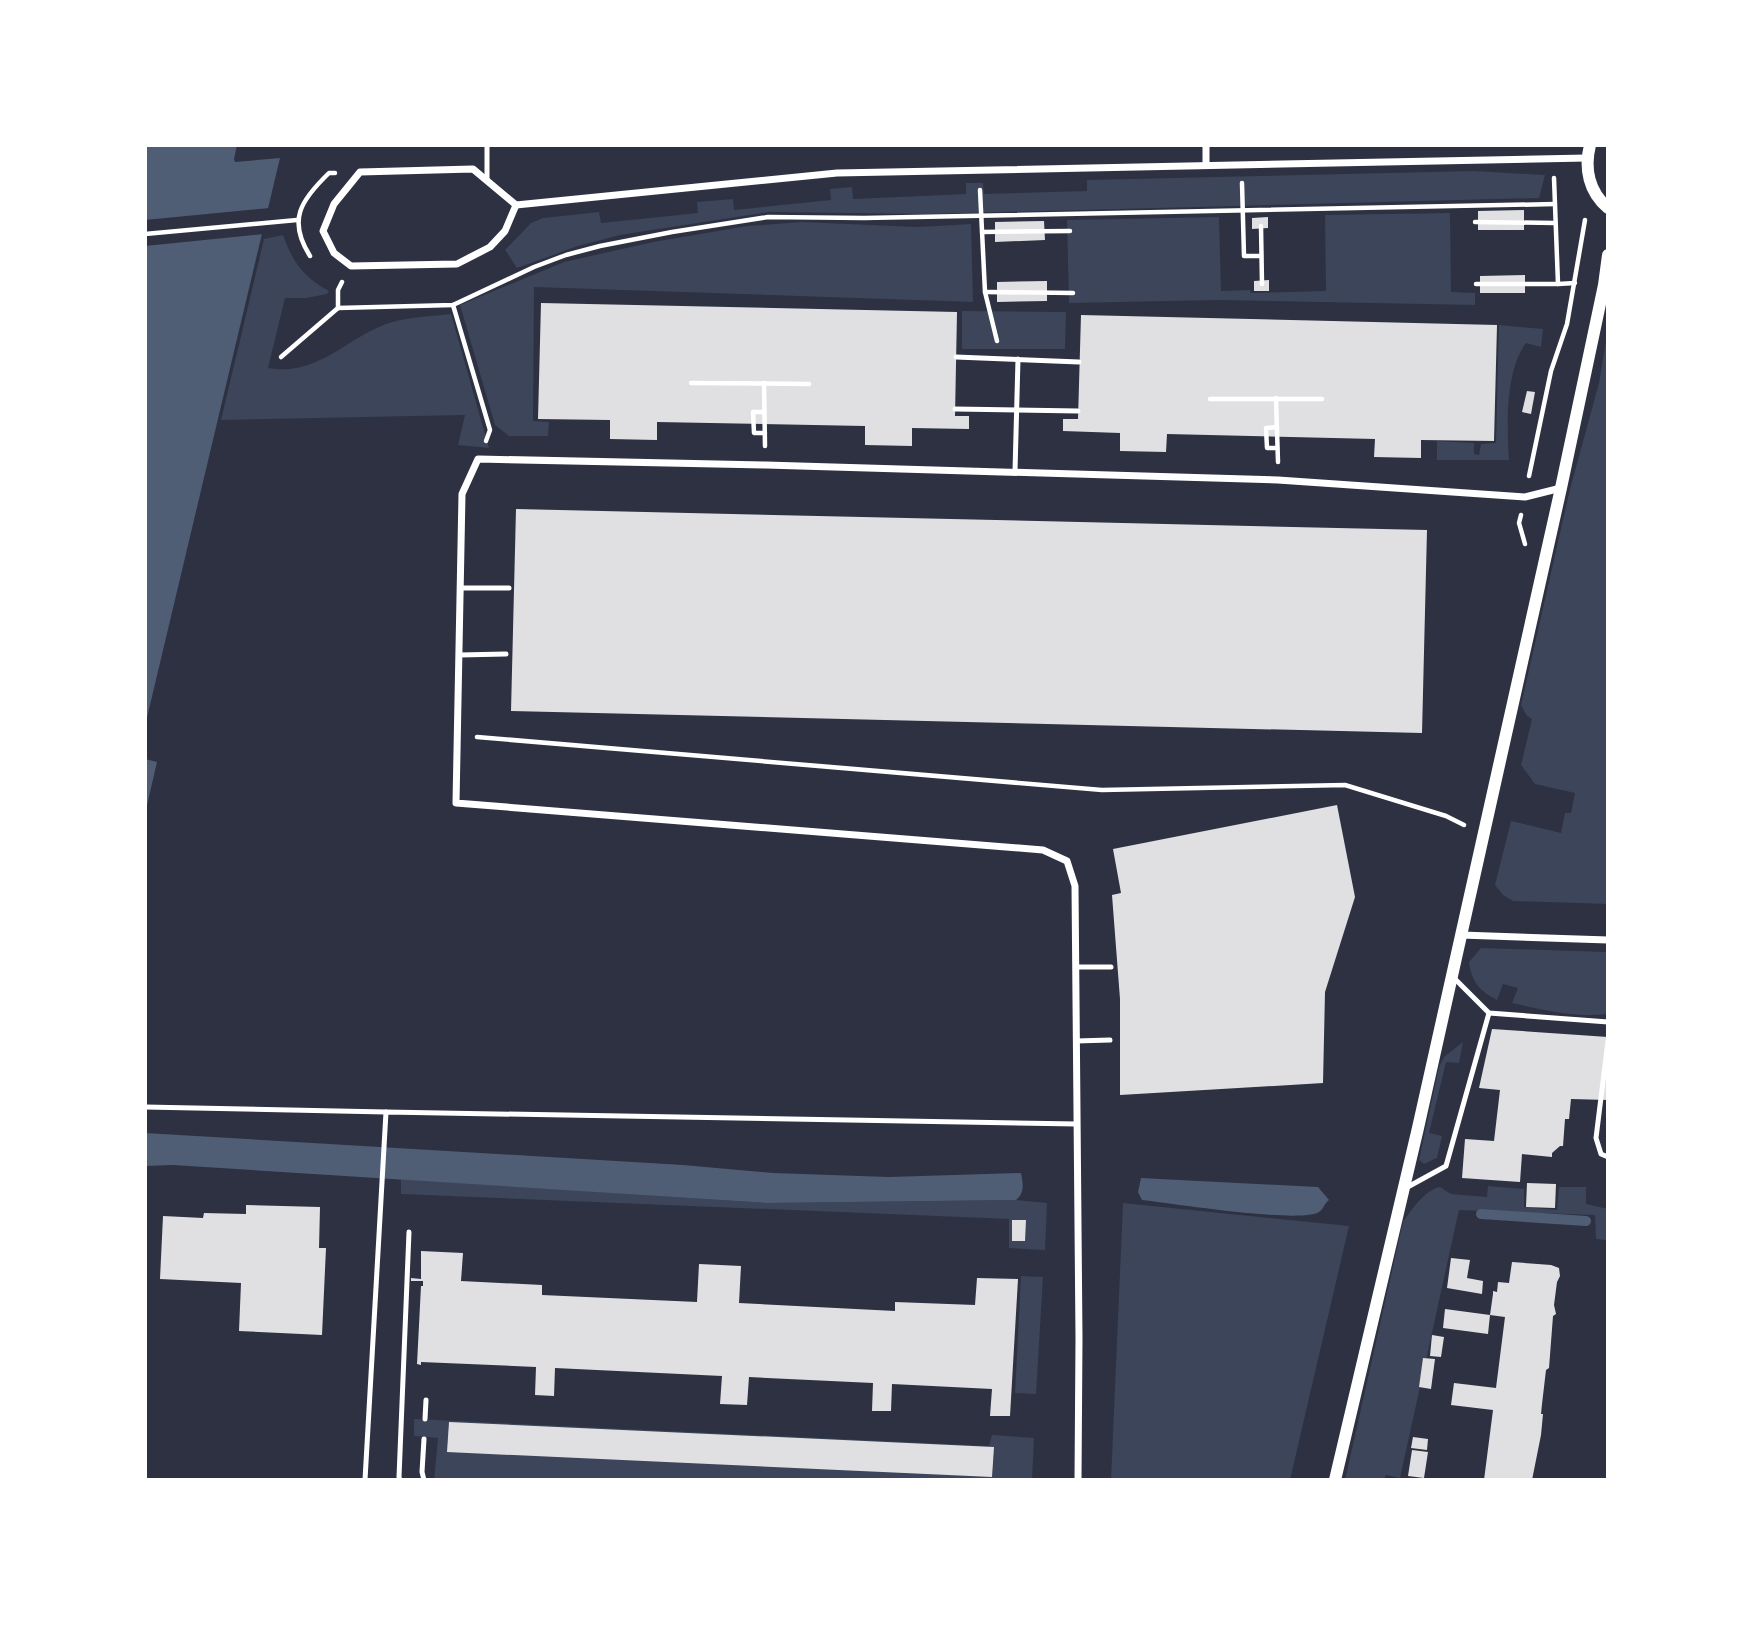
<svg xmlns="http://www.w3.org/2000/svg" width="1753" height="1625" font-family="Inter,sans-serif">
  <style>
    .green { fill: #3c4559 }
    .water { fill: #4f5d75 }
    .pier { fill: #2d3142 }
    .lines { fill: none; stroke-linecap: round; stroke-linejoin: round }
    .stream { stroke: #4f5d75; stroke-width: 10 }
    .building { fill: #e0e0e3 }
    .path { stroke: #fff; stroke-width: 4.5 }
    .service { stroke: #fff; stroke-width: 5 }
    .minor { stroke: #fff; stroke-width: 7 }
    .tertiary { stroke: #fff; stroke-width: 12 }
  </style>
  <rect width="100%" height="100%" fill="#2d3142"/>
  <g class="green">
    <polygon points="1474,171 1545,175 1539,198 926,214 769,212 620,235 578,246 517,268 505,250 531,223 543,218 599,212 601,223 698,213 697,202 733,199 734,210 831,200 830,189 852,187 853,199 966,194 966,183 983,183 984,194 1087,191 1087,180"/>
    <polygon points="1450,213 1451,292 1475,293 1475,305 1220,300 1069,303 1067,220 1219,217 1221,291 1250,290 1251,293 1326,291 1325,215"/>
    <polygon points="802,222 918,227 971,224 973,302 534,287 533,421 549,422 548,436 509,436 495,425 460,305 564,262 653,242 747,226"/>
    <path d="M283,235c10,27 19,41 46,56l-2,3 -20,4h-22l-17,70c51,9 79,-32 124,-46 19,-5 40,-6 59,-8l38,134 -31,-3 7,-30 -244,5 43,-181z"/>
    <polygon points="962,311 1066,312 1065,349 962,349"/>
    <path d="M1499,325l44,4 -2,18 -15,-4c-21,28 -19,83 -17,117h-72v-19l37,2v11l5,1 2,-11 15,-1z"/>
    <polygon points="1608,329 1608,904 1513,901 1503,895 1495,885 1511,821 1561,833 1565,813 1571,813 1575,793 1535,784 1521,765 1532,719 1527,716 1521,705 1570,489 1599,383"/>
    <path d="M1481,948l127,4v62c-32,4 -65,-4 -96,-11l6,-15 -15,-4 -6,16c-17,-8 -26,-19 -28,-38z"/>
    <polygon points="1463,1042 1459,1063 1446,1062 1429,1133 1442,1136 1437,1158 1424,1164 1419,1160 1439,1067 1444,1057"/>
    <polygon points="401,1179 767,1203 1016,1200 1047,1203 1045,1250 1009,1248 1009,1219 401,1194"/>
    <path d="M1488,1186l36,3v18l33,3 2,-23h27v17l22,5 -2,31 -10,-1 -1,-24 -136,-5 -59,268 -14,-3 -2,5h-39l58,-258c8,-12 23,-33 37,-35l11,7 36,3z"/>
    <polygon points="1123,1203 1349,1226 1290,1480 1111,1480"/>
    <polygon points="1021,1276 1043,1277 1036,1394 1015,1393"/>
    <polygon points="414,1419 989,1446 992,1435 1034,1438 1032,1480 434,1480 438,1438 414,1436"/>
  </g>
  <g class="water">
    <polygon points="145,145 237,145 234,159 235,162 280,158 145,726"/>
    <polygon points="145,759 157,762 145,814"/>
    <path d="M145,1133l538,32 90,8 116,4 132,-4c2,11 4,19 -5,27l-249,3 -594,-38 -28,1z"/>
    <path d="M1141,1178l177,9 11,13c-5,4 -6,10 -10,12 -19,12 -149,-9 -177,-12l-4,-8z"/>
  </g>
  <polygon class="pier" points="270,208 264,234 145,246 145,220"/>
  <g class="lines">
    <polyline class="stream" points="1481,1214 1586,1221"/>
  </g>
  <g class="building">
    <polygon points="1524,210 1524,230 1478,230 1478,211"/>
    <polygon points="1268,217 1268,228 1252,229 1252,218"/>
    <polygon points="1044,221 1045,240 995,242 995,222"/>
    <polygon points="1525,275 1525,293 1480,293 1480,276"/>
    <polygon points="1269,280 1269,291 1254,291 1254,281"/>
    <polygon points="1047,281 1047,301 997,302 997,282"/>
    <polygon points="541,303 957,312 955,416 969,416 969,429 912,428 912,446 865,445 865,426 657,422 657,440 610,439 610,420 538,419"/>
    <polygon points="1081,315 1497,325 1494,441 1421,440 1421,458 1374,457 1375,439 1167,434 1166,452 1120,451 1120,433 1063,431 1063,419 1078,419"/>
    <polygon points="1527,391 1535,392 1531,414 1522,412"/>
    <polygon points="516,509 1427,530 1422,733 511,711"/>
    <polygon points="1337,805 1355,897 1325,992 1323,1083 1120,1095 1120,999 1112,895 1121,893 1113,849"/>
    <polygon points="1492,1029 1608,1037 1608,1100 1571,1099 1569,1119 1565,1119 1563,1146 1560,1146 1552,1153 1552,1157 1522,1154 1520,1182 1462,1178 1465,1139 1494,1141 1500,1090 1479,1088"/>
    <polygon points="1527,1183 1556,1184 1555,1208 1526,1207"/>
    <polygon points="246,1205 320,1207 319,1248 326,1248 322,1335 239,1331 241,1283 160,1279 163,1216 203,1218 204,1213 246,1214"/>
    <polygon points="1012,1220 1026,1220 1025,1241 1012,1241"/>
    <polygon points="421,1251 463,1253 461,1281 542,1285 542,1295 697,1302 699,1264 741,1266 739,1303 895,1311 895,1302 975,1305 977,1278 1018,1279 1010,1416 990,1416 992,1389 892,1384 891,1411 872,1411 873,1383 749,1377 747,1405 720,1404 722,1376 555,1368 554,1396 535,1395 536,1367 421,1362 421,1365 417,1364 421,1286 423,1286 423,1281 411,1281 411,1278 421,1279"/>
    <polygon points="1451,1258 1470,1260 1467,1278 1483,1281 1482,1294 1447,1288"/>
    <polygon points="1512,1262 1551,1265 1559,1268 1560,1276 1557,1282 1554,1305 1556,1314 1553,1316 1549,1368 1546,1370 1542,1404 1541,1414 1543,1414 1541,1435 1532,1480 1484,1480 1493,1410 1451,1405 1454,1383 1496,1388 1505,1317 1490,1315 1493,1294 1493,1291 1497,1292 1498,1282 1509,1283"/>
    <polygon points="1445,1309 1490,1315 1488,1334 1443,1328"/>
    <polygon points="1432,1335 1444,1337 1441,1357 1430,1356"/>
    <polygon points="1423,1358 1435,1359 1431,1389 1419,1387"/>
    <polygon points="449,1422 994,1447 992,1477 447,1452"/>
    <polygon points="1413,1437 1428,1439 1427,1450 1411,1448"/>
    <polygon points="1412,1450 1428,1452 1424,1478 1408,1476"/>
  </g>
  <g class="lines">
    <g class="path">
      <polyline points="1242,183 1244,256 1261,256"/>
      <polyline points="980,190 985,292 997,341"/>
      <polyline points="1475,222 1555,223"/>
      <polyline points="1261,226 1262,284"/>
      <polyline points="982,232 1070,231"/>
      <polyline points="145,234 297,220"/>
      <path d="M310,256c-23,-36 -9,-56 19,-83h6"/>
      <polyline points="342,282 338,290 338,308 453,305 534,267 566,255 600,246 672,232 768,217 864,218 1555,204"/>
      <polyline points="1476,284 1558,284 1554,178"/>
      <polyline points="1558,284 1575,283"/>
      <polyline points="985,292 1073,293"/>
      <polyline points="453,305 490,430 486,441"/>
      <polyline points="281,357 338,308"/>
      <polyline points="691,383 809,384"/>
      <polyline points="764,383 765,446"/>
      <polyline points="1276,398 1278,462"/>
      <polyline points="1210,399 1322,399"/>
      <polyline points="764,412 753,412 754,433 765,433"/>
      <polyline points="1277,427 1266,428 1267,448 1277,448"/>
      <polyline points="1529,476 1551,371 1567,324 1585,220"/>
      <polyline points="1521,515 1519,523 1525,544"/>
      <polyline points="477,737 1102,790 1345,785 1446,816 1464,825"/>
    </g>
    <g class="service">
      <polyline points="487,180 487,145"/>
      <polyline points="956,357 1079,362"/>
      <polyline points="955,409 1078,411"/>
      <polyline points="1015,471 1018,359"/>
      <polyline points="461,588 509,588"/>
      <polyline points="459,655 506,654"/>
      <polyline points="1076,967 1111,967"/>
      <polyline points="1454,978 1489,1013 1608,1022"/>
      <polyline points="1076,1041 1110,1040"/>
      <polyline points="1608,1041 1596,1138 1601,1154 1608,1157"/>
      <polyline points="145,1107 386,1112"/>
      <polyline points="1404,1189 1446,1166 1489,1013"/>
      <polyline points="425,1419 426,1400"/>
      <polyline points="365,1480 386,1112 1077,1124"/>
      <polyline points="400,1480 399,1477 409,1232"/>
      <polyline points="424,1480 422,1472 424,1439"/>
    </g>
    <g class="minor">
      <polyline points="1206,165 1206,145"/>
      <polygon points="473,169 516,205 505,231 490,247 457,264 351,266 334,253 323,231 334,204 360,172"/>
      <polyline points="516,205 837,173 1587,158"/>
      <polyline points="1461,935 1608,940"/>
      <polyline points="1078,1480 1079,1338 1075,886 1067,861 1043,850 456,803 462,494 478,459 766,465 1278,480 1525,497 1561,488"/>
    </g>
    <g class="tertiary">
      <path d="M1590,145c-6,24 -1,47 18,63"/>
      <polyline points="1335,1480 1418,1128 1561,488 1604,285 1608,255"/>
    </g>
  </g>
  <rect width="1753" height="1625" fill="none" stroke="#ffffff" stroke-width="294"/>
</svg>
